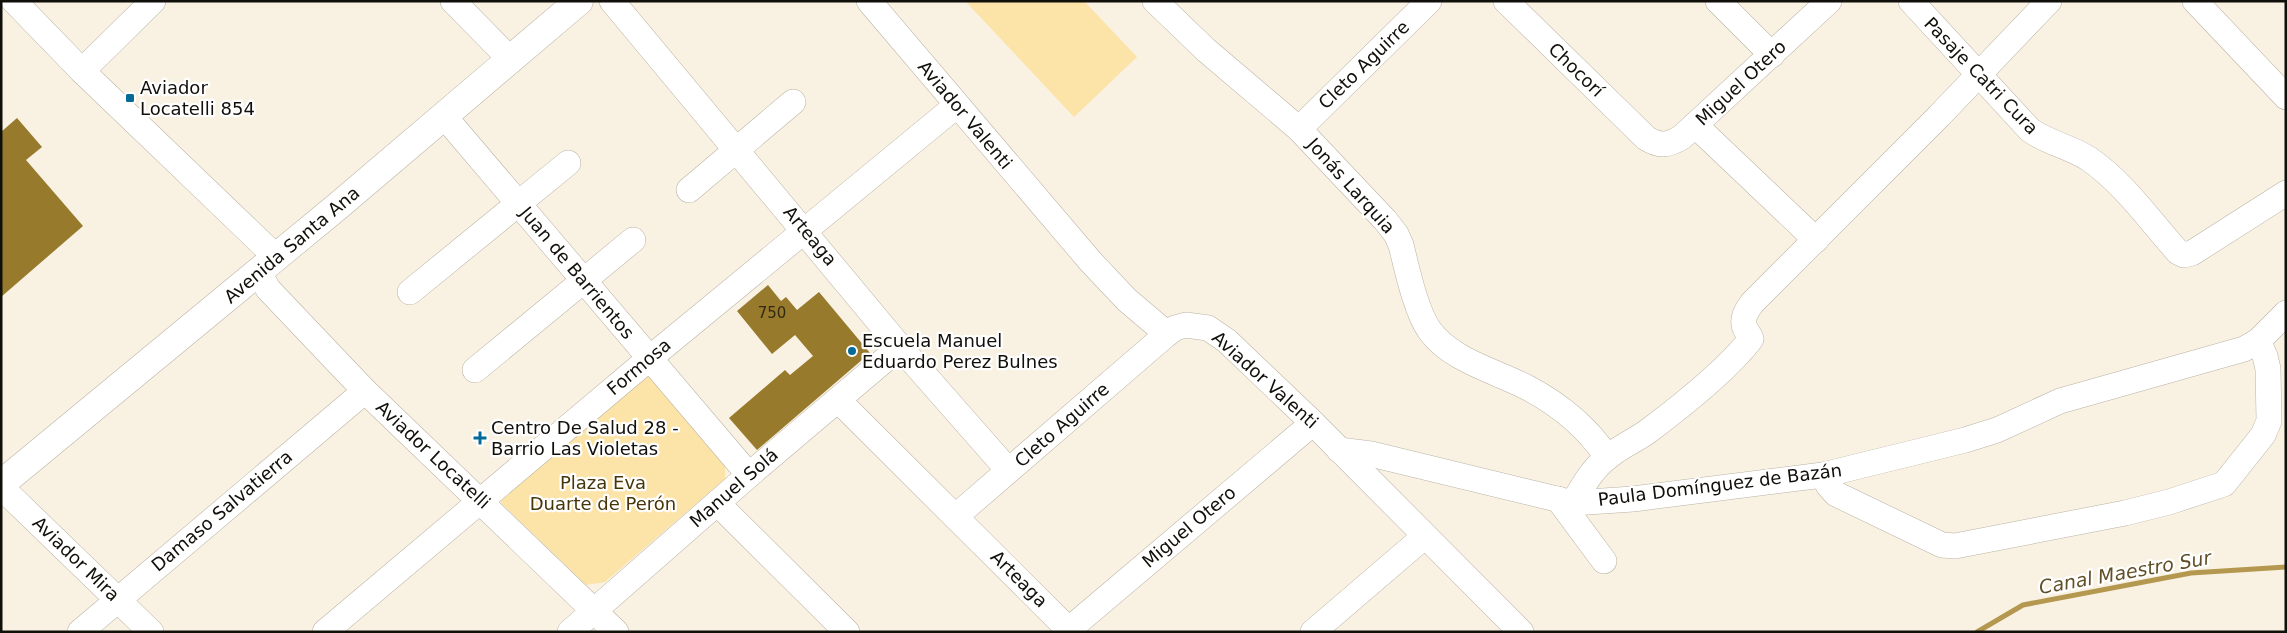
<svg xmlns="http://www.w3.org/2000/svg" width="2287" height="633" font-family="'DejaVu Sans',sans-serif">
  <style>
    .green { fill: #fce3a8 }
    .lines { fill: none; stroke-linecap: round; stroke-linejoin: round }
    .stream { stroke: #b59850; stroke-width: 5 }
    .building { fill: #987a2d }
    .minor-casing { stroke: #bab3a5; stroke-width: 26 }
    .major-casing { stroke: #bab3a5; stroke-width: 29 }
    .minor { stroke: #fff; stroke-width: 25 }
    .major { stroke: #fff; stroke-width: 28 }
    .poi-dot { fill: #046a98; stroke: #fff; stroke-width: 2 }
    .labels { text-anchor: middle; stroke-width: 4.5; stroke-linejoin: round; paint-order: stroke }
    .number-label { font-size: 15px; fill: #332a13 }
    .street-label { font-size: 18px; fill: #110f0a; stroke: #fff }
    .poi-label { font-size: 18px; fill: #110f0a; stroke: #fff; text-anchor: start }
    .park-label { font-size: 18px; fill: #463509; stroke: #fff }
    .water-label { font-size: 19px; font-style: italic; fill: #615027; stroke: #fff }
  </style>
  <rect width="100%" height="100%" fill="#f9f2e3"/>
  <g class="green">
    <polygon points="968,1 1084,1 1137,57 1074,117 967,3"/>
    <polygon points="640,374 655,378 725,461 725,479 605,582 586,585 501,503 502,488"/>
  </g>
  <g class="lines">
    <polyline class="stream" points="1977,632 2023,605 2191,573 2286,567"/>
  </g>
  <g class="building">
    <polygon points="17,118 42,147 26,160 83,226 1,297 1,132"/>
    <polygon points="768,285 781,301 786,297 797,310 819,292 870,353 757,450 729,418 785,370 790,375 813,356 795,335 772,354 737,311"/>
  </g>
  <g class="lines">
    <g class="minor-casing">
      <g id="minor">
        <polyline points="14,1 82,71 276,257"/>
        <polyline points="453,1 510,59"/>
        <polyline points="612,1 900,347 1008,470"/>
        <polyline points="869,1 1091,262 1127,300 1167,334"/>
        <path d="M1155,1l51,49 93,79 86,91 11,14 5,11c6,24 15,67 29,86 22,30 66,40 98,57 32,17 59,39 79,69"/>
        <path d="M1506,1l140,137c14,9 23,7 36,-1l147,-136"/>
        <polyline points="1718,1 1772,55"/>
        <path d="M1911,1l119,129c18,13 41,17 59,29 35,24 61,62 89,93l6,3 8,-2 94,-60"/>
        <polyline points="2195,1 2286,97"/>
        <polyline points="82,71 153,1"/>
        <polyline points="444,116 749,475"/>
        <polyline points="1695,125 1816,240"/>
        <polyline points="1299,129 1429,1"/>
        <polyline points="689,190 793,102"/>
        <polyline points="259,272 268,289 365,391 616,632"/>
        <polyline points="410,292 568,163"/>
        <polyline points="475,370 633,240"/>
        <polyline points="838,400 1071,632"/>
        <polyline points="1339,450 1371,454 1573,503 1633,499 1823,475 1965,440 1997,430 2060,401 2244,349 2258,341 2286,313"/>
        <polyline points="1823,475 1828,485 1836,494 1942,545 1955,546 2125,513 2169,502 2224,484 2263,435 2269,421 2268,369 2265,356 2258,341"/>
        <polyline points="1,487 151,632"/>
        <polyline points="1558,499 1604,561"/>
        <polyline points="717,503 847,632"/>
        <path d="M1573,503c10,-17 19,-34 35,-46 12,-10 26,-16 39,-25 32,-24 80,-62 104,-93 -1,-5 -4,-6 -6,-11 -4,-9 2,-18 7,-25l187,-187 110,-115"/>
        <polyline points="956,516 1167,334 1175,328 1186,325 1208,328 1227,341 1313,423 1521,632"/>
        <polyline points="80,632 365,391"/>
        <polyline points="325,632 650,358 956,106"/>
        <polyline points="570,632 749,475 900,347"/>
        <polyline points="1066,632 1313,423"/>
        <polyline points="1313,632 1425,536"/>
      </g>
    </g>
    <g class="major-casing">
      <polyline id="major" points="1,484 338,206 579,1"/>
    </g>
    <use href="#minor" class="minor"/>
    <use href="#major" class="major"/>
  </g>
  <g class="poi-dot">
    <rect x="125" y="93" width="10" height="10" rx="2.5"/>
    <circle cx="852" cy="351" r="5"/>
    <path d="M477.5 430.5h5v5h5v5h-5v5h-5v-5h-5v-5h5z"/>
  </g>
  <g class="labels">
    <g class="number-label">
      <text x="772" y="318">750</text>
    </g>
    <g class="street-label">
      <text transform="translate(1364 65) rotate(-44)" y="6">Cleto Aguirre</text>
      <text transform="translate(1576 70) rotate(44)" y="6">Chocorí</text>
      <text transform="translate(1981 76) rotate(46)" y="6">Pasaje Catri Cura</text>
      <text transform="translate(1741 83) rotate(-43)" y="6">Miguel Otero</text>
      <text transform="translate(965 115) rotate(50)" y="6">Aviador Valenti</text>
      <text transform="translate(1351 186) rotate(48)" y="6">Jonás Larquia</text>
      <text transform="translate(810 236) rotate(50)" y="6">Arteaga</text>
      <text transform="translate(292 245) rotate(-40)" y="6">Avenida Santa Ana</text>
      <text transform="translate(577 273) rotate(50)" y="6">Juan de Barrientos</text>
      <text transform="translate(639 367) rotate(-40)" y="6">Formosa</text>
      <text transform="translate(1265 380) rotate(42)" y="6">Aviador Valenti</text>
      <text transform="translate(1062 425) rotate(-41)" y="6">Cleto Aguirre</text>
      <text transform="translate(433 455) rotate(43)" y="6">Aviador Locatelli</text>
      <text transform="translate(1720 485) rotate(-7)" y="6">Paula Domínguez de Bazán</text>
      <text transform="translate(734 488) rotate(-41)" y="6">Manuel Solá</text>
      <text transform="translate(222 511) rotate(-40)" y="6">Damaso Salvatierra</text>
      <text transform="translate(1189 527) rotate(-40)" y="6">Miguel Otero</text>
      <text transform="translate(76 559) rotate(44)" y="6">Aviador Mira</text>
      <text transform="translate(1019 579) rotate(45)" y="6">Arteaga</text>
    </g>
    <g class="poi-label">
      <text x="140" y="94">Aviador<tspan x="140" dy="21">Locatelli 854</tspan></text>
      <text x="862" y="347">Escuela Manuel<tspan x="862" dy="21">Eduardo Perez Bulnes</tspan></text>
      <text x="491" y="434">Centro De Salud 28 -<tspan x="491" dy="21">Barrio Las Violetas</tspan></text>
    </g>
    <g class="park-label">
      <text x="603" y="489">Plaza Eva<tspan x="603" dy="21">Duarte de Perón</tspan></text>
    </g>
    <g class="water-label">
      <text transform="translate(2125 572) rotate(-10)" y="7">Canal Maestro Sur</text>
    </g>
  </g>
  <rect width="2287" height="633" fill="none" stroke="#110f0a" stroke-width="5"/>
</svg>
